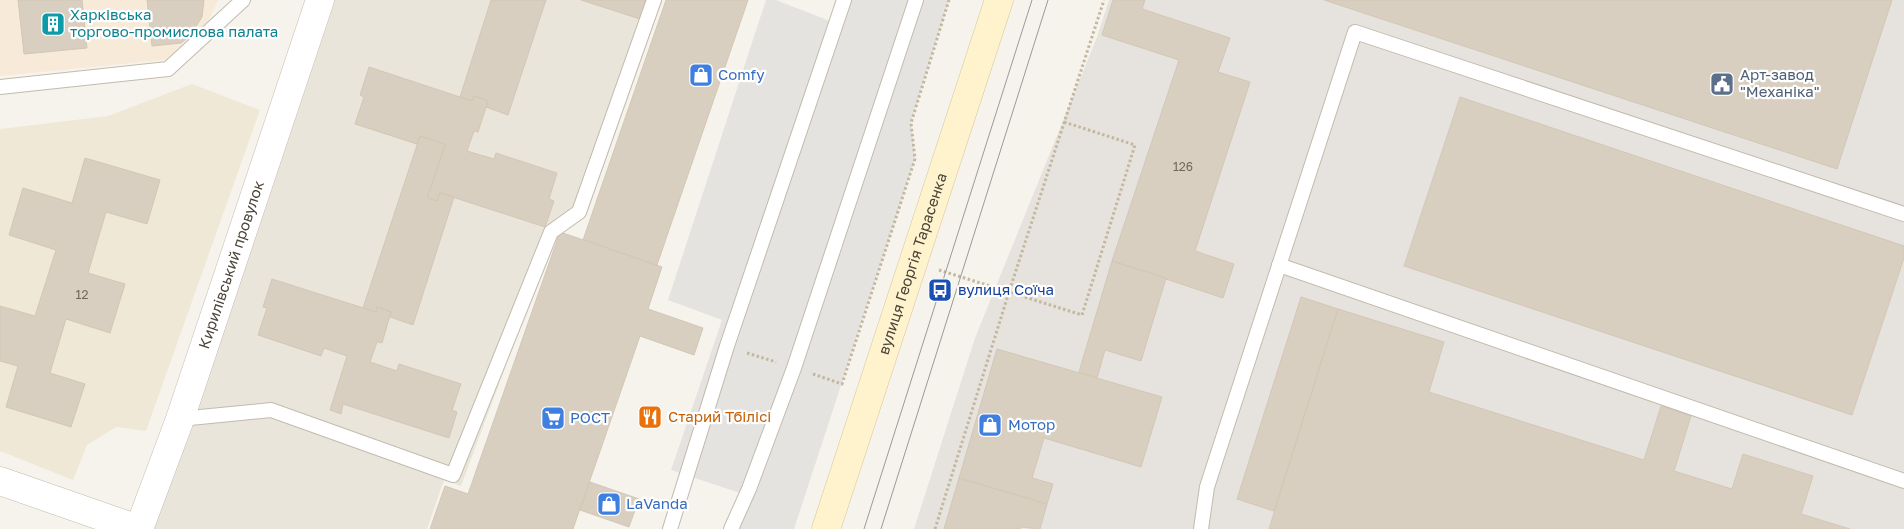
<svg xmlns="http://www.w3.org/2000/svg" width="1904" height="529" font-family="'Golos Text',sans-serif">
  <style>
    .residential { fill: #eae5da }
    .commercial { fill: #f7ead8 }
    .industrial { fill: #e6e2dd }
    .education { fill: #efe8d6 }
    .parking { fill: #e5e3e0 }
    .building { fill: #d8cfc1; stroke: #d3c7b4 }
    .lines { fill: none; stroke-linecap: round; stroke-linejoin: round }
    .service-casing { stroke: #c2bbae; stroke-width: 16 }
    .minor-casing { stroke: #c2bbae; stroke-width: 29 }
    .secondary-casing { stroke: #d6c79b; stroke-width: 29 }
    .path { stroke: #c4b79f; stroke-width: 3; stroke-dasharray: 2.5 2.5; stroke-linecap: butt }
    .service { stroke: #fff; stroke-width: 14 }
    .minor { stroke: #fff; stroke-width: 28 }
    .secondary { stroke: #fff3cd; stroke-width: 28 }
    .tram { stroke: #9a9a9a; stroke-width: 1 }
    .labels { text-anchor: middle; stroke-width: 4.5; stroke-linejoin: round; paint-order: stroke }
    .number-label { font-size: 12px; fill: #6e675b }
    .culture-label { font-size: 15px; fill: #0d838f; stroke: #fff; text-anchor: start }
    .shop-label { font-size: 15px; fill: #366cbe; stroke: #fff; text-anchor: start }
    .service-label { font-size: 15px; fill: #4e5e75; stroke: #fff; text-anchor: start }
    .street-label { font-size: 15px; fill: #4b4439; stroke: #fff }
    .transit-label { font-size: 15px; fill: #164399; stroke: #fff; text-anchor: start }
    .food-label { font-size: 15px; fill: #c56008; stroke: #fff; text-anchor: start }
  </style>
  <rect width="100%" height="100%" fill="#f6f3ec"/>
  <polygon class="residential" points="329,0 659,0 583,214 555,234 461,486 444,480 427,529 150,529"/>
  <polygon class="commercial" points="0,0 218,0 205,28 172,59 0,76"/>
  <polygon class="industrial" points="1109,0 1904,0 1904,529 914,529 975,338 1097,37"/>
  <polygon class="education" points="192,84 260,110 146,431 116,427 87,445 73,480 0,451 0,129 108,116"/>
  <polygon class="parking" points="766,0 776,0 835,23 844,0 949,0 911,122 915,159 794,529 731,529 746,495 671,470 722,320 668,300"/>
  <g class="building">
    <polygon points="18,0 82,0 87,48 24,54"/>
    <polygon points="147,0 204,0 202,17 190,36 181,43 152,46"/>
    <polygon points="491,0 546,0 508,115 486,107 488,101 474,96 472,101 460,97"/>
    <polygon points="581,0 646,0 640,19"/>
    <polygon points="666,0 748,0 657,265 583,240"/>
    <polygon points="1113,0 1145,0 1142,9 1230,38 1218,72 1250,82 1195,251 1234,264 1223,298 1112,261 1179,60 1102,35"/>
    <polygon points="1324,0 1892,0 1837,169"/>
    <polygon points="369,67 472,101 474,96 488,101 478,132 474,131 467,151 494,159 496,153 557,173 549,199 554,201 545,227 440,193 437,201 427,198 445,144 420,136 417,144 355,124 364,97 360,95"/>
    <polygon points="1460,97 1904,246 1904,258 1852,415 1404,266"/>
    <polygon points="420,136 445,144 427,198 437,201 440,193 454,197 413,325 390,317 391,312 377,307 376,312 363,308"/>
    <polygon points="85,158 160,180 147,224 106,212 88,273 125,284 110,333 66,319 50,373 85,384 71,427 6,407 18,366 0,361 0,306 35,316 56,250 9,235 23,188 72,203"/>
    <polygon points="560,232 662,267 648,309 703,328 694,355 640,336 573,529 430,529 445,486 468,494"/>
    <polygon points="1112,261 1166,278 1141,361 1105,350 1097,378 1079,372"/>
    <polygon points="272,279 376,312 377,307 391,312 382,343 377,342 370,362 397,371 399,364 461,384 452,410 457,412 449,438 343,404 341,414 330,410 347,356 324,348 321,356 258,335 267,308 263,307"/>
    <polygon points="1301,297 1338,309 1274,511 1237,499"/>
    <polygon points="1338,309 1444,342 1429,392 1644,460 1661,406 1691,416 1674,471 1732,489 1743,454 1813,476 1801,514 1850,529 1269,529"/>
    <polygon points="997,349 1162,397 1141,467 1044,438 1032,478 1053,484 1047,504 959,478"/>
    <polygon points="959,478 1047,504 1040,529 1021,527 1020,529 944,529"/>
    <polygon points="590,482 639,499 629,527 580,510"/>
  </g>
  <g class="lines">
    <g class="service-casing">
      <g id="service">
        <polyline points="0,87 168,69 243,0"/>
        <polyline points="1279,265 1904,481"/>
        <polyline points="180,419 271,410 453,475 551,232 579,212 654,0"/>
        <polyline points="670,529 727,346 844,0"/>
        <polyline points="731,529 749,489 794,368 916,0"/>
        <polyline points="1201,529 1207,487 1355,32 1904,214"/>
      </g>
    </g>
    <g class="minor-casing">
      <g id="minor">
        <polyline points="0,481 138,529"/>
        <path id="s1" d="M139,529l41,-110 140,-419"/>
      </g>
    </g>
    <g class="secondary-casing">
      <g id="secondary">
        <path id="s2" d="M826,529l173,-529"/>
      </g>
    </g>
    <g class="path">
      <polyline points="939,270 1082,315 1135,145 1064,122"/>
      <polyline points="747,353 776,362"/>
      <polyline points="813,374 842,384 915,159 911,123 949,0"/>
      <polyline points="935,529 1009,292 1104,0"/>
    </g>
    <use href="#service" class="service"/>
    <use href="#minor" class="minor"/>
    <use href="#secondary" class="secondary"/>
    <g class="tram">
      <polyline points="864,529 1032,0"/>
      <polyline points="881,529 1048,0"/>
    </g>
  </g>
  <defs>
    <g id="building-square" transform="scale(1.25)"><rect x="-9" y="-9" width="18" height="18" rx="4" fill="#0f9aa8" stroke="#fff"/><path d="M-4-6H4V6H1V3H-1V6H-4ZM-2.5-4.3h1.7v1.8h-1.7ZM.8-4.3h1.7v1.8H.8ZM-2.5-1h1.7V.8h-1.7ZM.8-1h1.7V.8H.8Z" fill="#fff"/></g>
    <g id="shop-square" transform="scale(1.25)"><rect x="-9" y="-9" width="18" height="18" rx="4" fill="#3f7fe0" stroke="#fff"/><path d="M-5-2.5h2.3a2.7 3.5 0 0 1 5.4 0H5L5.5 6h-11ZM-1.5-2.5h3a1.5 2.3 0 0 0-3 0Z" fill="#fff"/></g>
    <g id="civic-square" transform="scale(1.25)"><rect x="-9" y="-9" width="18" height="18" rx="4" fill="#5c6f8a" stroke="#fff"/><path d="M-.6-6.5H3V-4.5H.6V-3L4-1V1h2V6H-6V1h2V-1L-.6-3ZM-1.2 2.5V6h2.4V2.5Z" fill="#fff"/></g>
    <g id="bus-square" transform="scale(1.25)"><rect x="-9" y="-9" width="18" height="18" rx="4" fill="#1a4fb4" stroke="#fff"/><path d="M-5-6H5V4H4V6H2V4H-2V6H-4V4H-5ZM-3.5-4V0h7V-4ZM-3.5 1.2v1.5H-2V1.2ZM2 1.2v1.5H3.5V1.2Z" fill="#fff"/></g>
    <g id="restaurant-square" transform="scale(1.25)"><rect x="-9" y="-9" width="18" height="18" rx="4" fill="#e8710a" stroke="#fff"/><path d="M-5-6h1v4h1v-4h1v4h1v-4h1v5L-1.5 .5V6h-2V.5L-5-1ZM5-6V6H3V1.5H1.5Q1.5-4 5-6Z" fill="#fff"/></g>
    <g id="supermarket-square" transform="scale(1.25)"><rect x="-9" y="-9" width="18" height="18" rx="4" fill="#3f7fe0" stroke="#fff"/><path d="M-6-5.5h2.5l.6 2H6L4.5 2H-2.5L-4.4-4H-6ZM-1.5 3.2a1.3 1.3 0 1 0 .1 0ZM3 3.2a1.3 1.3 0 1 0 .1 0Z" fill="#fff"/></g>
  </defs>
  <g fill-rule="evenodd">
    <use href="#building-square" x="53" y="24"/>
    <use href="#shop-square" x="701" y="75"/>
    <use href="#civic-square" x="1722" y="84"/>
    <use href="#bus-square" x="940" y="290"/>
    <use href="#restaurant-square" x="650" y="417"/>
    <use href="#supermarket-square" x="553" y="418"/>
    <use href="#shop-square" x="990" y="425"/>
    <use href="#shop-square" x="609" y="504"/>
  </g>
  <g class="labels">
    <g class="number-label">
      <text x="1183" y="171">126</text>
      <text x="82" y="299">12</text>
    </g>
    <g class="culture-label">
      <text x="70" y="20">Харківська<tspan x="70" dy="17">торгово-промислова палата</tspan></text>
    </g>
    <g class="shop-label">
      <text x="718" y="80">Comfy</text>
      <text x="570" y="423">РОСТ</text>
      <text x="1008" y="430">Мотор</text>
      <text x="626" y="509">LaVanda</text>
    </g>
    <g class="service-label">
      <text x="1740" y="80">Арт-завод<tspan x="1740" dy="17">"Механіка"</tspan></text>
    </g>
    <g class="street-label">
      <text dy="5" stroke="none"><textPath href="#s2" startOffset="279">вулиця Георгія Тарасенка</textPath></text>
      <text dy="5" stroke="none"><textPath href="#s1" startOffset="280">Кирилівський провулок</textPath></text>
    </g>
    <g class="transit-label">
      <text x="958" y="295">вулиця Соїча</text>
    </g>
    <g class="food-label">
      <text x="668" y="422">Старий Тбілісі</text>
    </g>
  </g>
</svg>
